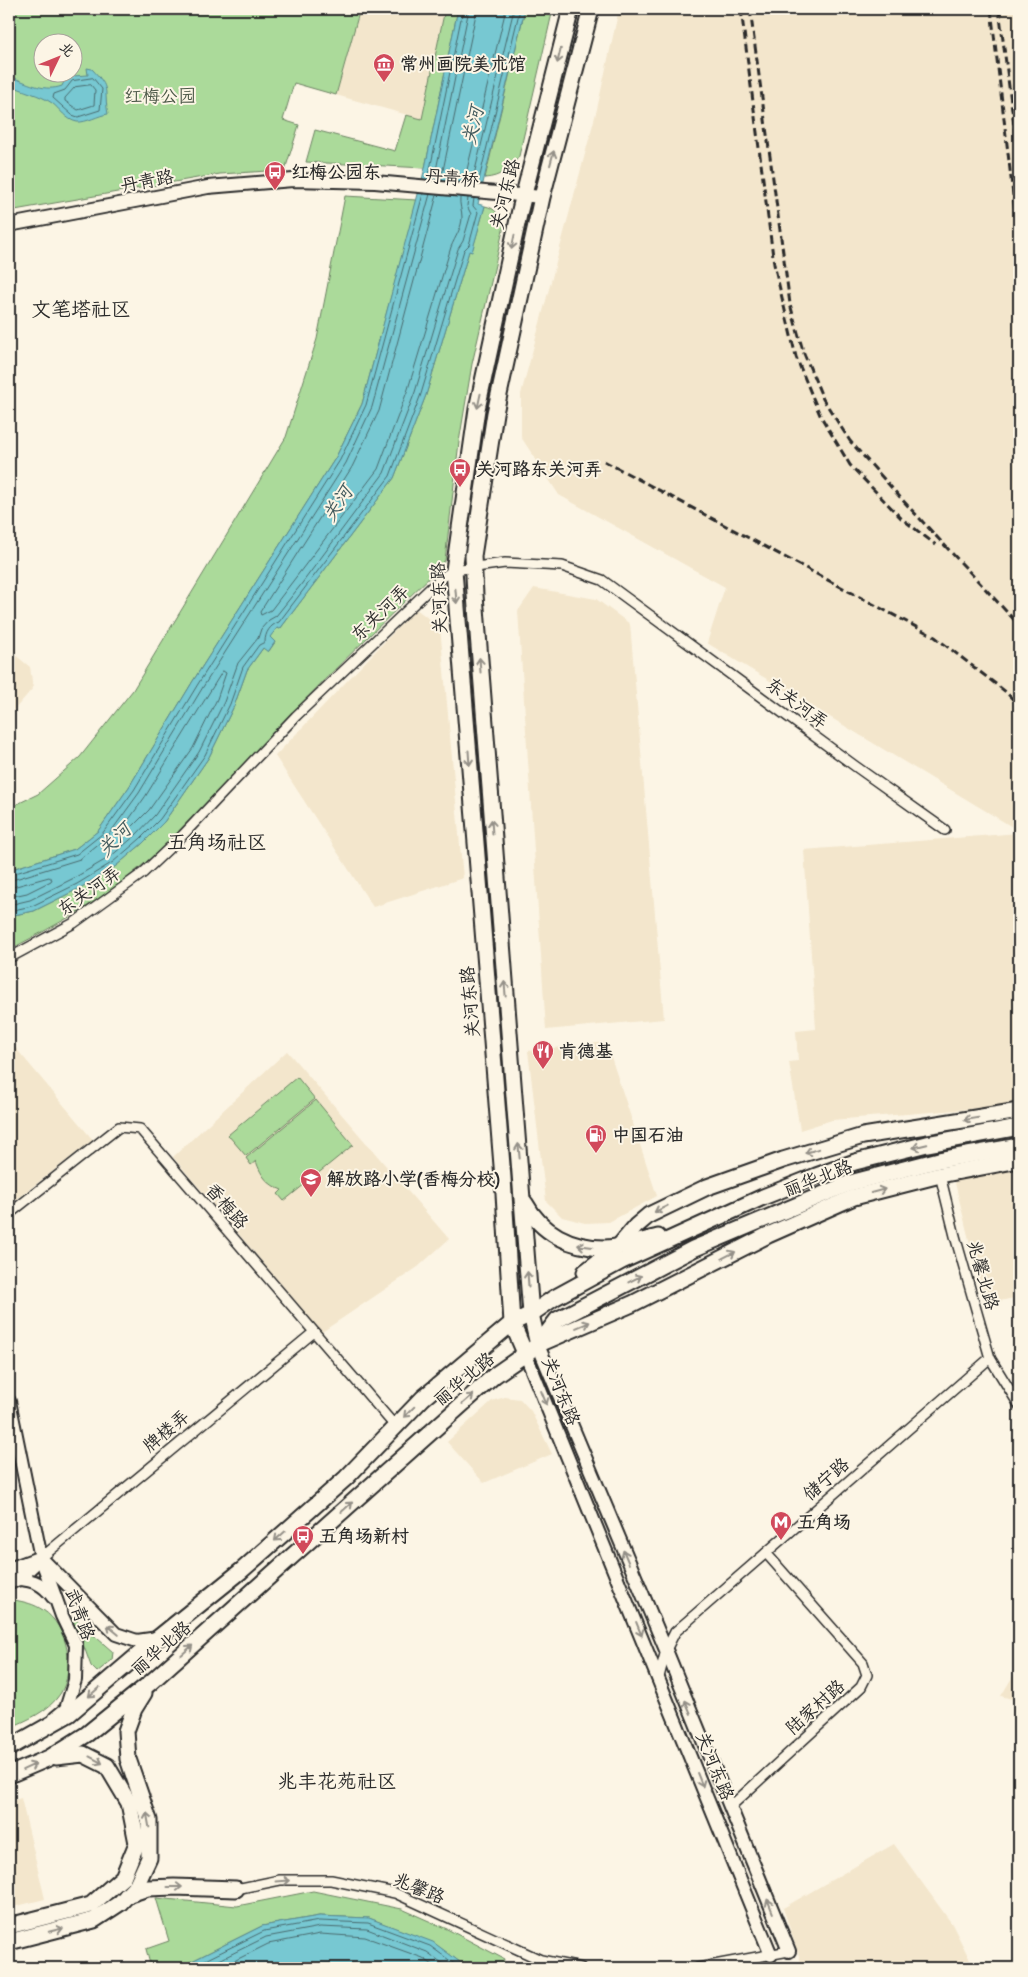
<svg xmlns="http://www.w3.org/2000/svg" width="1028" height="1977" font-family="Delius,'LXGW WenKai TC',sans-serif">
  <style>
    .built { fill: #f3e6cc }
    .green { fill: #abda9a; stroke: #6b8262; fill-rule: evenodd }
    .water { fill: #77c8d2; stroke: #59898f }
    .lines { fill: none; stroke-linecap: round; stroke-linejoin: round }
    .shore { stroke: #496a6e; stroke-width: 1 }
    .street-casing { stroke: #2b2b2b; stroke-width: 12 }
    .secondary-casing { stroke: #2b2b2b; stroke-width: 16 }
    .primary-casing { stroke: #2b2b2b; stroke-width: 19 }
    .street { stroke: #fcf5e5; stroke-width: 9 }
    .secondary { stroke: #fcf5e5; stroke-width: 12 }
    .primary { stroke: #fcf5e5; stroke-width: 15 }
    .rail { stroke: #2b2b2b; stroke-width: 3; stroke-dasharray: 8 4; stroke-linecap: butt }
    .oneway { stroke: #949088 }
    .labels { text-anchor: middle; stroke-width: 4; stroke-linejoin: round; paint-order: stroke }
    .poi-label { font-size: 18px; font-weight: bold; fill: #2b2b2b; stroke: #fcf5e5; text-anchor: start }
    .park-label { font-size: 18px; fill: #4b5747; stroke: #fcf5e5 }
    .street-label { font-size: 18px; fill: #2b2b2b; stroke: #fcf5e5 }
    .water-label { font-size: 19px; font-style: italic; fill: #425a5d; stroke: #fcf5e5 }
    .quarter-label { font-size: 20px; fill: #2b2b2b; stroke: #fcf5e5 }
  </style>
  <rect width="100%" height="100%" fill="#fcf5e5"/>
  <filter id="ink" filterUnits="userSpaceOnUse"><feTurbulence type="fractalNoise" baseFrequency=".02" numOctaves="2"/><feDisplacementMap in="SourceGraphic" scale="10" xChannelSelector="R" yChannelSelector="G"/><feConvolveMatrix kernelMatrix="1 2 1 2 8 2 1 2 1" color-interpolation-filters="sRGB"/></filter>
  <g filter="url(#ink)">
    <g class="built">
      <polygon points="360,9 445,9 422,119 336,95"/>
      <polygon points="619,9 1019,9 1019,831 707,643 725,587 559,495 521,437 521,394 597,109"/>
      <polygon points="534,588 596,599 630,624 664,1019 546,1030 518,611"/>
      <polygon points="416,609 440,627 463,878 373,907 275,756"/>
      <polygon points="9,650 30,667 33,688 9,716"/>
      <polygon points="1019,833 1019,1105 832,1120 800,1130 789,1062 798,1061 796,1031 816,1029 804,850"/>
      <polygon points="9,1040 93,1140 9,1205"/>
      <polygon points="606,1042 657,1196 609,1222 585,1223 562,1217 546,1201 528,1051"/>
      <polygon points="287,1051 449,1239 418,1267 322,1332 173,1157"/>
      <polygon points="1019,1165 1019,1297 985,1304 954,1179"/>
      <polygon points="505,1397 520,1399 531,1411 552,1454 484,1483 447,1442 492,1401"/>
      <polygon points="1019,1666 1019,1701 1001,1696"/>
      <polygon points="21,1798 45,1899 9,1908 9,1802"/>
      <polygon points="894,1844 952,1924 974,1968 803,1968 783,1908"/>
    </g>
    <g class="green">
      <path d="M9,9h351l-24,86 -42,-12 -11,37 16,5 -14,45 -65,4 -211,37zM42,42h30v30h-30z"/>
      <polygon points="445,9 458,9 425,168 306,162 315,130 395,151 406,115 422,119"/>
      <path d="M525,9h28l-34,147c-8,13 -19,21 -34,22z"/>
      <polygon points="345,196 417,200 362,404 336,457 193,681 129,787 98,831 75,849 9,870 9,808 38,794 80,757 133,690 286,437 317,339"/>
      <path d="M485,206c11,2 15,10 19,20l-32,138 -13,78 -14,118 -7,9c-49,48 -99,95 -146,144 -60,61 -115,130 -185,180 -31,22 -65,39 -98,57v-34l25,-5 46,-23 36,-22 27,-23 21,-21 45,-65 25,-51 13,-36 16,-22 6,3 6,-9 -6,-5 8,-10 3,2 114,-151 32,-83 43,-144h3z"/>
      <polygon points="297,1077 315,1099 246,1156 228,1135"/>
      <path d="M316,1100l37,45 -69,56 -6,-7 4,-4c-14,-5 -21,-14 -26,-29l-5,4 -5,-7z"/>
      <path d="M14,1600c11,2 20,4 29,10 25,16 33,60 17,84 -12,18 -33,26 -51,34v-127z"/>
      <polygon points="73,1617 113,1652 112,1660 97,1672 91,1666 83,1644 70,1620"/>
      <polygon points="313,1891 402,1909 447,1929 504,1959 502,1968 468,1968 435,1944 369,1918 319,1916 262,1926 178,1968 151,1968 146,1949 169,1941 156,1898 237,1906"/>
    </g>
    <g class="water">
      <polygon points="458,9 525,9 478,204 485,206 472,252 469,251 426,395 394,478 280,629 277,628 270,637 275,642 268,652 263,648 247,670 234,706 209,757 164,822 143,843 116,866 80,888 34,911 9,916 9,870 75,849 98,831 129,787 193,681 336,457 362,404 425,168"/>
      <path d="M87,68l5,1c20,21 11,19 16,45 -9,1 -22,9 -31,8 -11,-2 -17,-13 -25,-19 -13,-9 -29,-11 -43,-19l5,-6c16,6 31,14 48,8l6,-13h4l1,3 15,-1z"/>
      <polygon points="319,1916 369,1918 433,1942 468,1968 178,1968 262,1926"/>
    </g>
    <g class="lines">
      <g class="shore">
        <polygon points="93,78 102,89 100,110 78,117 72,115 53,98 54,94 65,90 72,81"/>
        <polygon points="91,85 95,90 94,105 78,110 65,101 65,98 75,87"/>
        <polyline points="428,179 463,9"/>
        <polyline points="434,180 469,9"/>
        <polyline points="441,180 477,9"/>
        <polyline points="464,182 506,9"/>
        <polyline points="472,183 514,9"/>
        <polyline points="478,184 520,9"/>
        <path d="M437,195l-58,216 -27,56 -92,145 1,3 10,-5 107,-141 30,-80 43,-142c4,-10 11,-19 11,-30 0,-7 -3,-12 -2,-20"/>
        <polygon points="223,671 226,673 217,699 193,748 149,810 130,829 121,835 120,832 145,797"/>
        <polyline points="9,875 77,854 102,834 134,790 198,684 340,460 366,405 423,194"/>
        <polyline points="9,881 80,859 107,837 139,793 203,687 346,463 372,407 430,194"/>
        <polyline points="9,888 49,877 52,879 51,881 27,893 9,897"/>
        <polyline points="9,905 30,900 74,878 110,857 136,835 155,815 199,752 224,702 238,663 258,638 261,629 269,620 276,616 300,586 384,473 415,392 458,249 463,241 471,214 467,206 468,198"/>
        <path d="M9,911l23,-5 45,-22 36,-22 27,-23 20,-20 45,-64 25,-51 13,-37 16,-22 6,-3c0,-9 5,-17 14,-20l111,-146 31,-82 43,-144 5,-5 9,-33 -5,-6 1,-8"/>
        <polyline points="189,1968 264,1931 319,1921 368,1923 430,1946 460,1968"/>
        <polyline points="203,1968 266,1937 320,1927 367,1929 427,1952 449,1968"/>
        <polyline points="220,1968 268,1944 320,1934 365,1937 423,1958 437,1968"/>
      </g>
      <g class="street-casing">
        <g id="street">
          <polyline points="9,958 74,923 143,873 182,836 296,716 441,578 454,570 505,563 562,566 602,580 855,766 945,830"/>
          <polyline points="940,1175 955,1236 990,1358 1019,1405"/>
          <polyline points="9,1214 119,1127 140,1129 395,1426"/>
          <polyline points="41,1558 314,1332"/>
          <polyline points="659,1677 666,1650 675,1632 990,1358"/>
          <polyline points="730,1807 861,1687 867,1675 863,1663 766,1553"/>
          <polyline points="236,1889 280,1880 331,1880 395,1893 541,1960 581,1968"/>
          <polyline points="698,1968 789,1951"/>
        </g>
      </g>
      <g class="secondary-casing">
        <g id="secondary">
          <polyline points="9,225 208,187 293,180 375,182 542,197"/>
          <polyline points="538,1345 666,1650 789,1951"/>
          <polyline points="525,1353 771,1955"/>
          <polyline points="9,1401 41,1558 62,1616 76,1645 75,1680 66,1709 55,1718"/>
          <polyline points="45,1562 116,1634 137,1641 158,1638"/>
          <polyline points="9,1569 36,1559"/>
          <path d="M19,1579c15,1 24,5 34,18"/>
          <polyline points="9,1583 19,1579 41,1558"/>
        </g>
      </g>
      <g class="primary-casing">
        <g id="primary">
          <path d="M525,1203c16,30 46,45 80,45 17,0 36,-7 53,-11"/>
          <polyline points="585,1272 620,1245 636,1226 649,1215 707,1187 783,1160 863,1136 1019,1111"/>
          <polyline points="539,1344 632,1304 768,1235 854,1197 940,1175 1019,1160"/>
          <polyline points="538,1345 531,1314 529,1289 475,595 473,556 495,413 542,197 591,9"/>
          <polyline points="525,1353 512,1323 503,1178 454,570 477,409 520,210 571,9"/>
          <polyline points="9,1748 69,1714 158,1638 241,1571 346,1478 423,1398 512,1323 531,1314 554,1298 622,1261 763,1197 816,1176 855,1162 927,1144 1019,1127"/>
          <polyline points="9,1775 49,1758 87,1734 150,1683 495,1375 538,1345 557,1320 693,1249 850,1183 939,1160 1019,1146"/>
          <polyline points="127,1895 148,1888 174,1887 236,1889"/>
          <polyline points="9,1926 91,1905 123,1877 137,1843 129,1803 107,1766 83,1754 56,1757"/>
          <polyline points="9,1942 94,1920 120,1903 136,1886 149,1858 149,1820 128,1759 126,1731 134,1709 144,1693"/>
        </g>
      </g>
      <use href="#street" class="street"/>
      <use href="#secondary" class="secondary"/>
      <use href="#primary" class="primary"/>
      <g class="rail">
        <polyline points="741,9 774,264 796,357 820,415 850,465 901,518 936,545"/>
        <polyline points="750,9 790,304 803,351 823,399 850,441 908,506 1019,625"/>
        <polyline points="991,9 1019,246"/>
        <polyline points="999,9 1019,164"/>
        <polyline points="604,461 935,637 1006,692 1019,706"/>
      </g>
    </g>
    <defs><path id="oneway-shaft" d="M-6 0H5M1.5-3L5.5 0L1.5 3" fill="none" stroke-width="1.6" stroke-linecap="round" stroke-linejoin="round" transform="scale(1.25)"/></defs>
    <g class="oneway">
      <use href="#oneway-shaft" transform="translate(559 56) rotate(104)"/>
      <use href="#oneway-shaft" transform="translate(552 158) rotate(-75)"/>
      <use href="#oneway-shaft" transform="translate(513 242) rotate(102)"/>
      <use href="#oneway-shaft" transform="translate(479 401) rotate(102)"/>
      <use href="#oneway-shaft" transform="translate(456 596) rotate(85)"/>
      <use href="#oneway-shaft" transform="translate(480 665) rotate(-94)"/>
      <use href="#oneway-shaft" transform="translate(469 758) rotate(86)"/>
      <use href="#oneway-shaft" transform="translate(492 827) rotate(-94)"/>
      <use href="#oneway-shaft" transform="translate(505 989) rotate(-95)"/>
      <use href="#oneway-shaft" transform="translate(971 1119) rotate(171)"/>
      <use href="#oneway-shaft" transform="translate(920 1146) rotate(166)"/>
      <use href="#oneway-shaft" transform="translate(519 1151) rotate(-95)"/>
      <use href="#oneway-shaft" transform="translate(812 1151) rotate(163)"/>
      <use href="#oneway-shaft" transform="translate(878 1191) rotate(-15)"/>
      <use href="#oneway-shaft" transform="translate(661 1209) rotate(154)"/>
      <use href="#oneway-shaft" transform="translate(585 1246) rotate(-173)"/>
      <use href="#oneway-shaft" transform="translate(729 1255) rotate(-27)"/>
      <use href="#oneway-shaft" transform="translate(528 1279) rotate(-94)"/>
      <use href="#oneway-shaft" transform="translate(635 1279) rotate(-27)"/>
      <use href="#oneway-shaft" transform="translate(583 1325) rotate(-23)"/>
      <use href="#oneway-shaft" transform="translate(544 1398) rotate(68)"/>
      <use href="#oneway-shaft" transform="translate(468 1399) rotate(-41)"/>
      <use href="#oneway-shaft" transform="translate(409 1412) rotate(135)"/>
      <use href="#oneway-shaft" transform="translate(347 1507) rotate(-42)"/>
      <use href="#oneway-shaft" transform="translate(280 1536) rotate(138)"/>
      <use href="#oneway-shaft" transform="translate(626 1557) rotate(-113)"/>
      <use href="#oneway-shaft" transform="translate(639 1629) rotate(68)"/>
      <use href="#oneway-shaft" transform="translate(113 1630) rotate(-140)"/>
      <use href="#oneway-shaft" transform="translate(187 1650) rotate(-41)"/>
      <use href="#oneway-shaft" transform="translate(94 1692) rotate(139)"/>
      <use href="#oneway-shaft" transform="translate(688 1707) rotate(-113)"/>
      <use href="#oneway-shaft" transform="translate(96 1760) rotate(28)"/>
      <use href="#oneway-shaft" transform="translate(29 1767) rotate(-25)"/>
      <use href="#oneway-shaft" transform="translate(700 1780) rotate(68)"/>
      <use href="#oneway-shaft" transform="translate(148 1820) rotate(-100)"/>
      <use href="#oneway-shaft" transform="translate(283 1881) rotate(-4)"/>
      <use href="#oneway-shaft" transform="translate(175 1887)"/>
      <use href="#oneway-shaft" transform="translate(770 1906) rotate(-112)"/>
      <use href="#oneway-shaft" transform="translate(56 1930) rotate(-14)"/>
    </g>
  </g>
  <defs>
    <g id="museum-pin" transform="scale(1.125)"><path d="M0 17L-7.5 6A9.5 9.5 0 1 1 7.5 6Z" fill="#d1495b" stroke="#fcf5e5"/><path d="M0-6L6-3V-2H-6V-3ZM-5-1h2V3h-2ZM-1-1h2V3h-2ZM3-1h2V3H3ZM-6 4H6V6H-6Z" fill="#fff"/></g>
    <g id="bus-pin" transform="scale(1.125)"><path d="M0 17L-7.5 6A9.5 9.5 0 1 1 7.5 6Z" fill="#d1495b" stroke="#fcf5e5"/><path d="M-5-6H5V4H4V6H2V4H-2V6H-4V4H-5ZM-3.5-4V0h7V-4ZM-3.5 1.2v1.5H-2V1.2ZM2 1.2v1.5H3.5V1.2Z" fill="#fff"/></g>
    <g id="restaurant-pin" transform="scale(1.125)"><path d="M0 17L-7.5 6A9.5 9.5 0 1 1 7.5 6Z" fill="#d1495b" stroke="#fcf5e5"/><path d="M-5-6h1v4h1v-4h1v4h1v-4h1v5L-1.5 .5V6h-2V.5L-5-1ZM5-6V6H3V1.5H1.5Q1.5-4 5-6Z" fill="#fff"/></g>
    <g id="fuel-pin" transform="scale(1.125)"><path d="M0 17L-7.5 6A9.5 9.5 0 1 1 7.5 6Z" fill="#d1495b" stroke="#fcf5e5"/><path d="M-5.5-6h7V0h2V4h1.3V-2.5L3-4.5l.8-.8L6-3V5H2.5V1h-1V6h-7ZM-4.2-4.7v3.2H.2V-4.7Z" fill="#fff"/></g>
    <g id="school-pin" transform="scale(1.125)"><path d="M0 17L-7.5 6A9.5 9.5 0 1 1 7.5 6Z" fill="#d1495b" stroke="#fcf5e5"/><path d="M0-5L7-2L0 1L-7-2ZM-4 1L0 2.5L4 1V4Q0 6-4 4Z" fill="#fff"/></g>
    <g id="metro-pin" transform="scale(1.125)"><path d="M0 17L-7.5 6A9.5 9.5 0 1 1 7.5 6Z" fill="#d1495b" stroke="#fcf5e5"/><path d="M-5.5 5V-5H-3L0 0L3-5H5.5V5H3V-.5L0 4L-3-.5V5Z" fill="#fff"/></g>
  </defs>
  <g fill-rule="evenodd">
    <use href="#museum-pin" x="384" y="64"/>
    <use href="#bus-pin" x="275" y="172"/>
    <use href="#bus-pin" x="460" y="469"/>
    <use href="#restaurant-pin" x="543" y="1051"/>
    <use href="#fuel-pin" x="596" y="1135"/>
    <use href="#school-pin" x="311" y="1179"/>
    <use href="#metro-pin" x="781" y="1522"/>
    <use href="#bus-pin" x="303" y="1536"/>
  </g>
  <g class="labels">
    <g class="poi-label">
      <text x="400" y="70">常州画院美术馆</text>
      <text x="291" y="178">红梅公园东</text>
      <text x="476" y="475">关河路东关河弄</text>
      <text x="559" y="1057">肯德基</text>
      <text x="612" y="1141">中国石油</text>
      <text x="327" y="1185">解放路小学(香梅分校)</text>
      <text x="797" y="1528">五角场</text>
      <text x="319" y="1542">五角场新村</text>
    </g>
    <g class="park-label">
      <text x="160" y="102">红梅公园</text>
    </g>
    <g class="street-label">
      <text transform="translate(452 178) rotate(5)" y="6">丹青桥</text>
      <text transform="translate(147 181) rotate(-11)" y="6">丹青路</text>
      <text transform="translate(505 194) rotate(-76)" y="6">关河东路</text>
      <text transform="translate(439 598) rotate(-92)" y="6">关河东路</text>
      <text transform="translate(380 613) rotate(-44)" y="6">东关河弄</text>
      <text transform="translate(797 703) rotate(37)" y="6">东关河弄</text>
      <text transform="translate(89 891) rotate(-35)" y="6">东关河弄</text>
      <text transform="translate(470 1002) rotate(-95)" y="6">关河东路</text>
      <text transform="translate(818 1178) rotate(-21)" y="6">丽华北路</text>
      <text transform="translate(227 1206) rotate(49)" y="6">香梅路</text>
      <text transform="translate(983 1275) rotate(74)" y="6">兆馨北路</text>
      <text transform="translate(464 1379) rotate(-40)" y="6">丽华北路</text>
      <text transform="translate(561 1391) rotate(68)" y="6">关河东路</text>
      <text transform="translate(166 1431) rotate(-40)" y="6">牌楼弄</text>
      <text transform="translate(826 1479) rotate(-41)" y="6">储宁路</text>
      <text transform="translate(80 1614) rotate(70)" y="6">武青路</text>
      <text transform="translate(161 1648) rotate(-41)" y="6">丽华北路</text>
      <text transform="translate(815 1707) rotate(-42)" y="6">陆家村路</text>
      <text transform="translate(715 1766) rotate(68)" y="6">关河东路</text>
      <text transform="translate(419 1888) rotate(22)" y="6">兆馨路</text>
    </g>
    <g class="water-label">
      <text transform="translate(472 125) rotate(-76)" y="7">关河</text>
      <text transform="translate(337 503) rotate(-56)" y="7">关河</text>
      <text transform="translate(114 839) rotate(-45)" y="7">关河</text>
    </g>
    <g class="quarter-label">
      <text x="81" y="316">文笔塔社区</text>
      <text x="217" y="849">五角场社区</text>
      <text x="337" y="1788">兆丰花苑社区</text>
    </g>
  </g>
  <rect width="1028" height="1977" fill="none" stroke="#fcf5e5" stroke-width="30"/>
  <rect x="15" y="15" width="998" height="1947" fill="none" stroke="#2b2b2b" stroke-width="2" filter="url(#ink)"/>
  <g transform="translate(58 58) rotate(47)"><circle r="24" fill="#fcf5e5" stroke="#a8a49b"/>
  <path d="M0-4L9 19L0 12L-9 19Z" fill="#d1495b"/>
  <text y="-8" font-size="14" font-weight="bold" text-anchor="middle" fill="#2b2b2b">北</text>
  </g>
</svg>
